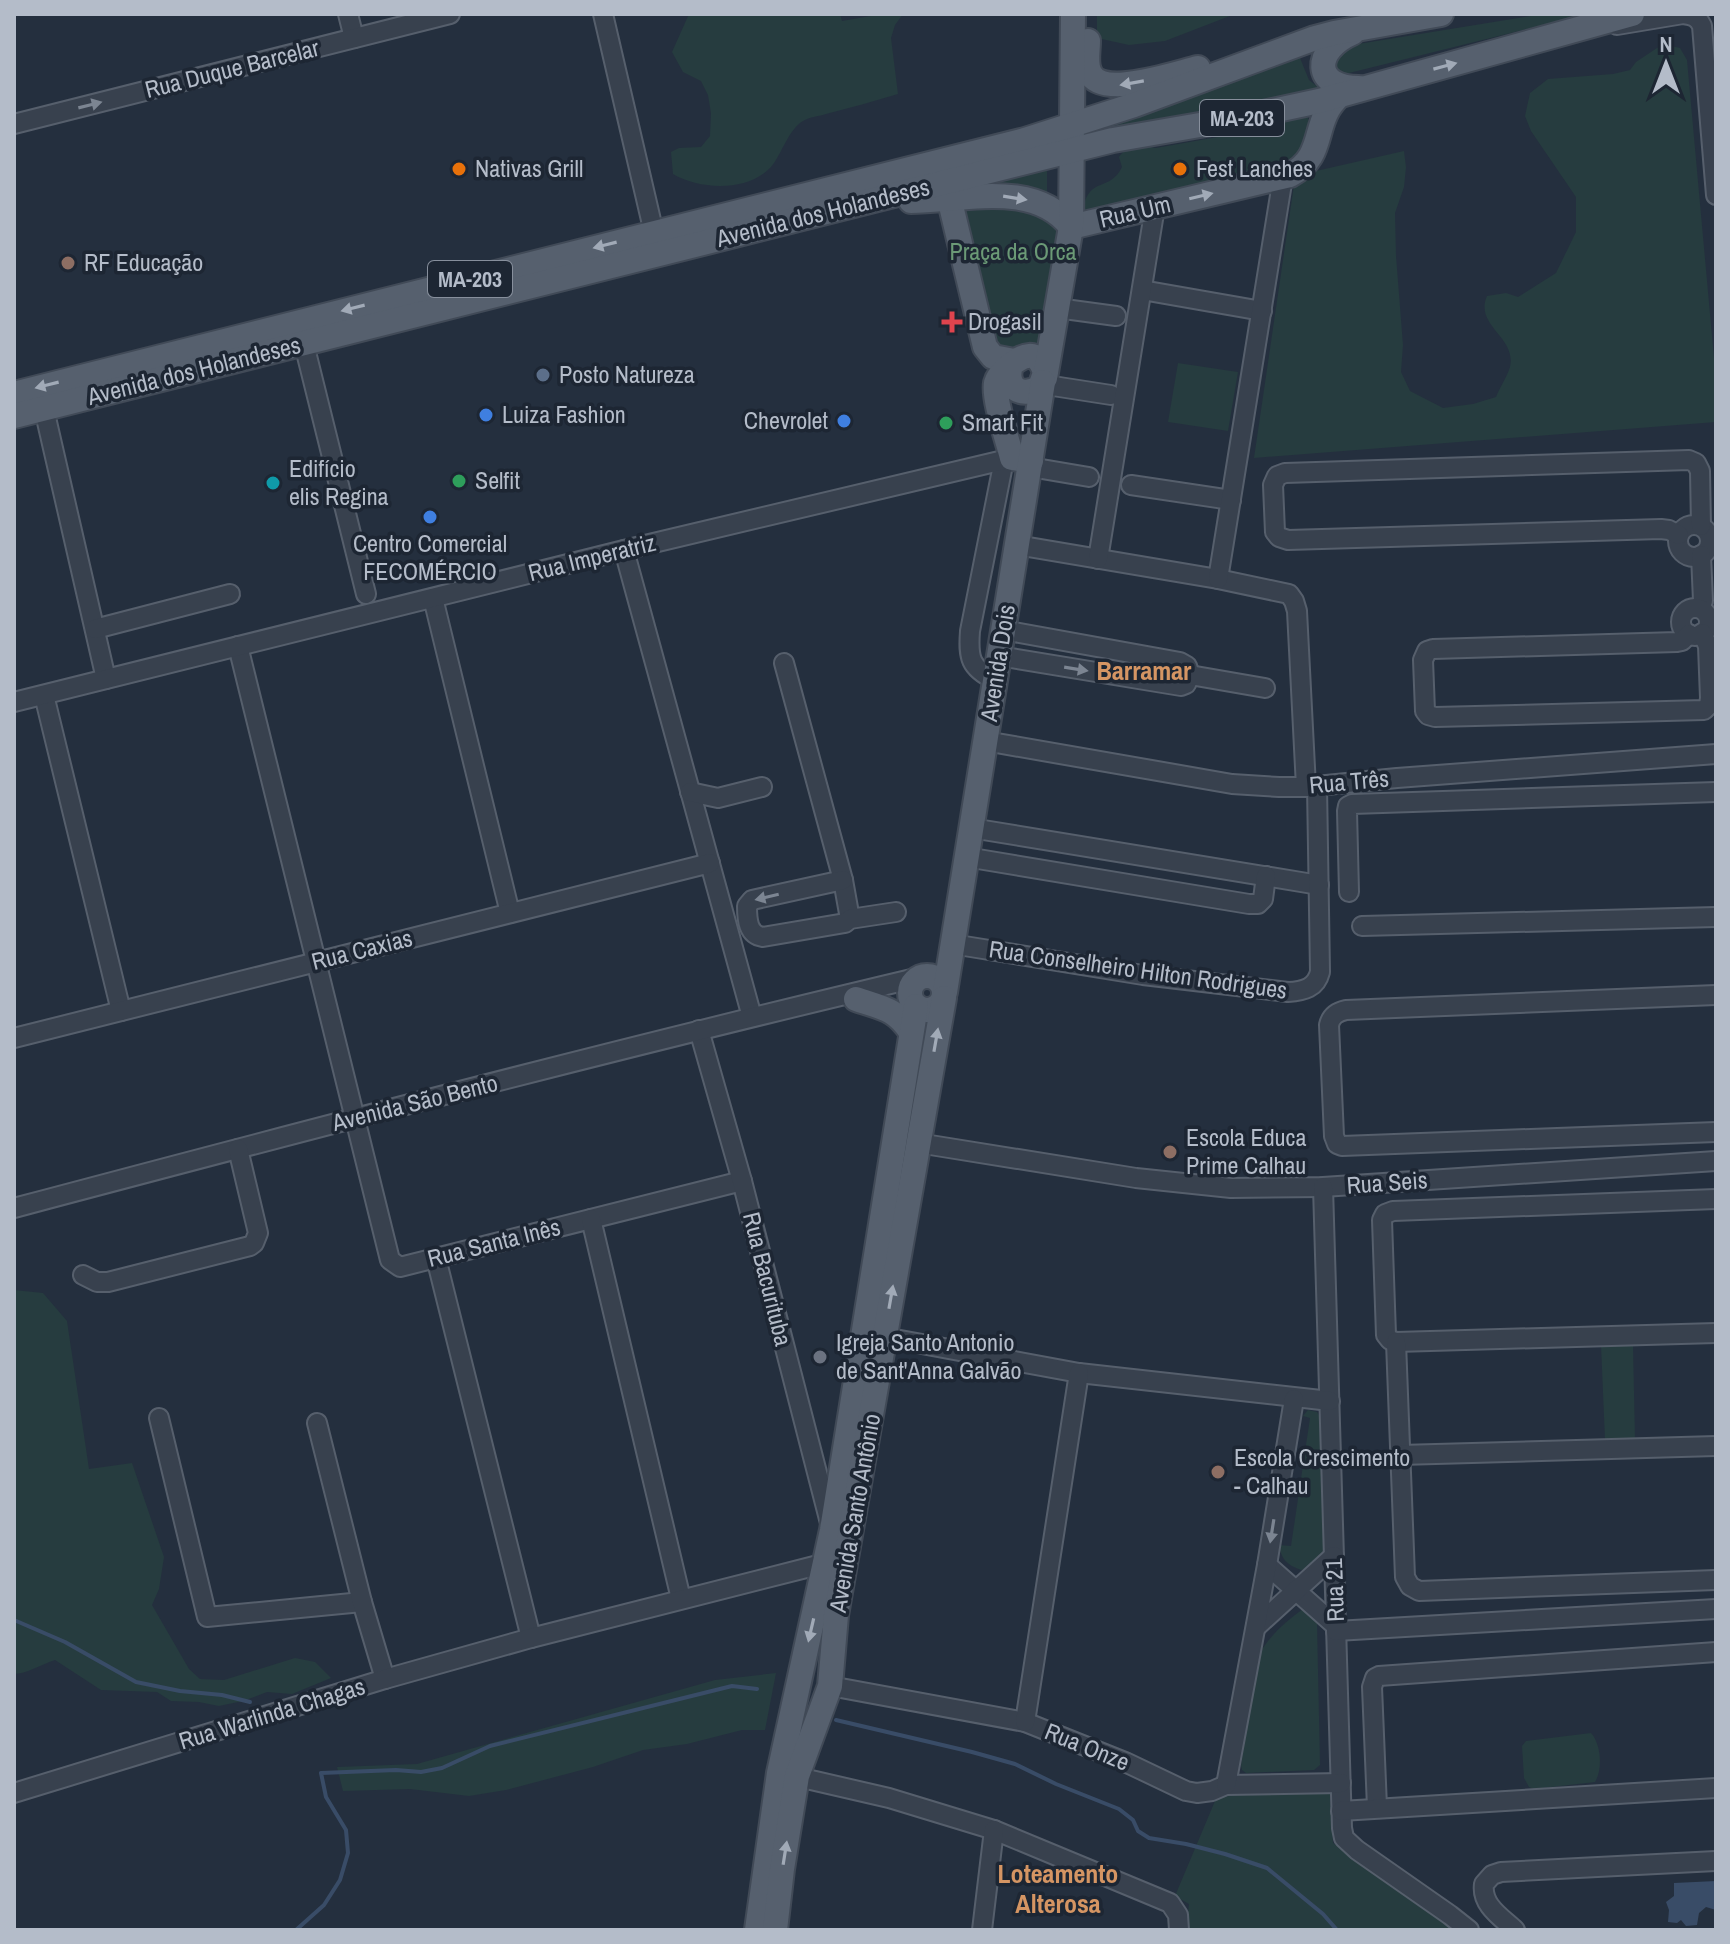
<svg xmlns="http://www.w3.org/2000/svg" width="1730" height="1944" font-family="'Archivo Narrow',sans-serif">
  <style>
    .green { fill: #263c3f }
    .water { fill: #394c67 }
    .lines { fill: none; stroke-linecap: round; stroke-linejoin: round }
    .stream { stroke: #394c67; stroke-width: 4 }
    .minor-casing { stroke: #565f6c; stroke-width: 22 }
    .major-casing { stroke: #414a57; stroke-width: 28 }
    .minor { stroke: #38414e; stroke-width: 18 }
    .major { stroke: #56606e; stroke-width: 24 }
    .oneway { fill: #a1aab7 }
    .oneway2 { fill: #7c8592 }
    .food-dot { fill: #e8710a; stroke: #1d2633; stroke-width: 3 }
    .education-dot { fill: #8d6e63; stroke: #1d2633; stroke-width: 3 }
    .health-dot { fill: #e0444e; stroke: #1d2633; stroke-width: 3 }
    .service-dot { fill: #5c6f8a; stroke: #1d2633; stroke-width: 3 }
    .shop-dot { fill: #3f7fe0; stroke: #1d2633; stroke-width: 3 }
    .leisure-dot { fill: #2e9e5b; stroke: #1d2633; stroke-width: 3 }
    .culture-dot { fill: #0f9aa8; stroke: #1d2633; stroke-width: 3 }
    .worship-dot { fill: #6b7280; stroke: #1d2633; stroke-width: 3 }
    .labels { text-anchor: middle; stroke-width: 7; stroke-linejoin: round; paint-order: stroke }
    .shield { fill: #1d2633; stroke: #878f9c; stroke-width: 2 }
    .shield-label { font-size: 22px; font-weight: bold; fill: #b4bcc9 }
    .street-label { font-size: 24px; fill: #b4bcc9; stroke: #1d2633 }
    .poi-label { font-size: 24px; fill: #b4bcc9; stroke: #1d2633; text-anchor: start }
    .park-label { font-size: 24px; fill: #6b9a76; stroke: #1d2633 }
    .neighbourhood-label { font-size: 26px; font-weight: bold; fill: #d59563; stroke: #1d2633 }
  </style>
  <rect width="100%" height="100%" fill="#242f3e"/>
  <g class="green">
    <path d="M689,14h151l2,7 40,-7h21l-8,11 -4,13 7,56c-24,7 -48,14 -72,20 -6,2 -17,3 -23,7 -15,9 -21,33 -32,46 -23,25 -71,23 -98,7l-2,-22 8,-4 22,-1 9,-11 1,-23 -3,-18 -7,-14 -18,-9 -11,-20z"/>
    <polygon points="1097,14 1235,14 1165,41 1129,45 1097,38"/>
    <polygon points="1543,14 1574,14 1575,17 1345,74 1339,72 1335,67 1335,57 1346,46"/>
    <path d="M1663,44l17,4 7,12 29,320v42l-462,36 40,-273 22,-14 88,-20 2,16 -2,20 -9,26 1,43 7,89 -2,27 9,19 33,17 30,-4 23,-7c4,-10 11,-20 14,-30 7,-30 -36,-41 -23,-71l19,-3 12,4 38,-24 20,-41v-35l-45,-66 -6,-15 5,-23 18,-14 65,-5 17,-4 6,-8z"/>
    <polygon points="1300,58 1309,80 1323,91 1120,130 1108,125"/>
    <path d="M1304,116l4,2 3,18 -17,30 -209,46 -2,-4c7,-32 27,-16 39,-41l-3,-10c9,-13 23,-12 37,-9l95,-17 29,-12z"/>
    <polygon points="1047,167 1047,200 971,186"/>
    <path d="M1005,206c23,5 48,4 55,31l-19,110 -45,6 -34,-141z"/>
    <polygon points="1178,363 1238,372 1228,431 1168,422"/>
    <path d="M14,1290l29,3 24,28 22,148 43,-6 32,94 -5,32 -7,16 37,64 11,10 24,1 71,-22 20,4 16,16 -39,16 -25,-2 -24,9 -24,5 -20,-4 -28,-1 -14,-9 -56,-2 -46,-30c-13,4 -29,14 -41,14z"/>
    <polygon points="1631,1342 1633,1345 1635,1439 1633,1442 1610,1444 1605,1440 1601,1345"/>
    <path d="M1308,1410l9,2 3,5 5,131 -2,10 -13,10 -9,2c-14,-5 -20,-11 -22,-25l12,1 19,-128 -7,-2z"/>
    <path d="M1303,1609l12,9 2,4 3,143 -6,5 -68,3 -4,-3 -1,-5 17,-109c11,-20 27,-34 45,-47z"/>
    <polygon points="776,1673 765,1730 742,1730 687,1744 643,1750 593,1767 506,1790 469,1796 410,1789 343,1791 337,1767 417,1764 715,1680"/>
    <path d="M1591,1733c10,11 12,36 4,49l-61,7 -5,-2 -5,-9 -2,-32 4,-5z"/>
    <polygon points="1330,1792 1333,1843 1454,1930 1186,1930 1189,1904 1175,1896 1215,1801 1229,1793"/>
  </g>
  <polygon class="water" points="1716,1881 1716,1910 1706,1907 1699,1913 1697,1925 1686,1926 1681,1920 1677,1923 1668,1922 1669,1910 1666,1902 1674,1896 1674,1883"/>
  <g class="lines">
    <g class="stream">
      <polyline points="14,1620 65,1642 136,1682 180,1691 222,1695 250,1702"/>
      <polyline points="836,1720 972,1752 1015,1764 1056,1784 1119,1809 1133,1820 1138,1831 1149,1838 1186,1844 1225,1854 1267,1868 1323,1914 1337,1930"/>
      <polyline points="296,1930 324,1905 340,1880 348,1853 346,1830 326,1797 321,1773 396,1770 421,1772 442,1768 490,1746 732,1686 757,1689"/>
    </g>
    <g class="minor-casing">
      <g id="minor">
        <polyline points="348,14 354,38"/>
        <polyline points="603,14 654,233"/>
        <path d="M1617,25l66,-11c9,1 15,3 19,12l14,169"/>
        <polyline points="14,124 450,14"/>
        <polyline points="1142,290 1262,311"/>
        <polyline points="1057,308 1116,316"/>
        <polyline points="304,344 366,594"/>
        <polyline points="1043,382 1053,386 1111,395"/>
        <polyline points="44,409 106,679"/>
        <polyline points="1030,467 1089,477"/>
        <polyline points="1131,485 1231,500"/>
        <circle cx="1694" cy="541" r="16"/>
        <polyline points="1679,535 1669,530 1661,529 1288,540 1279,537 1275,532 1273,485 1277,476 1285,473 1689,460 1696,463 1700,471 1701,526"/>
        <polyline points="1017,545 1218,579 1289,594 1294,601 1297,611 1306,787"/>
        <polyline points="624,550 752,1017"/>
        <polyline points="1098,559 1155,207"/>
        <polyline points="1218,579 1283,177"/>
        <polyline points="433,598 510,913"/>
        <polyline points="1699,608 1703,601 1701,555"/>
        <circle cx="1695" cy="622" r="14"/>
        <polyline points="95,629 230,594"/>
        <polyline points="1689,634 1682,641 1677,642 1433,649 1427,651 1423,660 1425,711 1428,715 1435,717 1704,710 1709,705 1710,698 1708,646 1702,633"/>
        <polyline points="238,646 390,1260 400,1267 742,1181"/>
        <polyline points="999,656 1181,686 1186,684 1190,675 1187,666 1180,662 1003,630"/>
        <polyline points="784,663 843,880 850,919"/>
        <polyline points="1190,675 1265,688"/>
        <path d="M995,680c-25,-12 -27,-22 -25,-49l34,-171"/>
        <polyline points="44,695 121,1011"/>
        <polyline points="14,702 624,550 1012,458"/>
        <polyline points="985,741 1232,784 1279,787 1306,787 1397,778 1716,754"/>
        <polyline points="690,792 718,798 762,787"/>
        <polyline points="971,828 1319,885"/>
        <polyline points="966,857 1249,904 1258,904 1263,899 1266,876"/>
        <path d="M843,880l-91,20 -5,6c0,14 1,29 16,31l82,-14 5,-4 46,-7"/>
        <polyline points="1349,892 1347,811 1348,806 1352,804 1716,792"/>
        <polyline points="1362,926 1716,917"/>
        <path d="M952,944l191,31 145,17c16,-1 28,-4 32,-20l-3,-186"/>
        <path d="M1716,995l-370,15c-9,2 -15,6 -17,15l5,111 3,8 5,2 374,-14"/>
        <polyline points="699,1030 742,1181 830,1523"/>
        <polyline points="14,1038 710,863"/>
        <polyline points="918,1143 1136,1178 1231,1188 1323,1187 1716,1161"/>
        <polyline points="1323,1187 1342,1828 1344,1838 1357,1850 1450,1915 1469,1930"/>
        <polyline points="1716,1199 1393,1211 1385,1214 1382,1220 1386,1335 1390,1340 1396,1342 1716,1333"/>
        <path d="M14,1208c301,-80 602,-159 906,-231"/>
        <polyline points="591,1219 681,1599"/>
        <polyline points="436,1258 531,1638"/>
        <polyline points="83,1275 97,1282 108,1282 250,1246 254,1243 258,1233 238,1149"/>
        <polyline points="884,1337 1079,1373 1330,1401"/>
        <polyline points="1396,1342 1405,1577 1410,1586 1419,1591 1716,1580"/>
        <polyline points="159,1418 207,1617 362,1602"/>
        <polyline points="317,1423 362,1602 385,1679"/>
        <polyline points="1400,1455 1716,1446"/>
        <polyline points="1267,1565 1336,1626"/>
        <polyline points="1256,1627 1334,1556"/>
        <polyline points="1336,1631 1716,1609"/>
        <polyline points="830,1686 1025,1722 1125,1762 1186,1791 1197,1793 1212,1791 1226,1785 1341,1783"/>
        <polyline points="1025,1722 1079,1373"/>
        <polyline points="785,1774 889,1798 994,1830 1170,1903 1178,1915 1179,1930"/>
        <polyline points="1226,1785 1267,1565 1294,1399"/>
        <polyline points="14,1793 385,1679 531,1638 826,1563"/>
        <polyline points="1377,1807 1372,1687 1375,1678 1379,1676 1716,1652"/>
        <polyline points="1341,1811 1716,1788"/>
        <polyline points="982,1930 994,1830"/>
        <path d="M1515,1930c-14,-13 -34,-25 -31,-46l8,-9 9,-3 215,-11"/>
      </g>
    </g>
    <g class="major-casing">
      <g id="major">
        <path d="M1352,33c-39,17 -40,55 7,55"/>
        <path d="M1088,41c0,10 -3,23 2,32 12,26 86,0 108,-5"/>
        <polyline points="946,185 985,347 993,357 1014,361"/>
        <path d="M911,201c51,0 123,-22 160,26"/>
        <path d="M1071,227l219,-52c38,-20 20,-54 50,-80"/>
        <path d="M1011,365c-7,22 10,34 29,22l5,-14c-7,-26 -23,-18 -38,-5 -5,5 -9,8 -11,15 -3,16 12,58 16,75l19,3"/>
        <polyline points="1045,378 1071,227 1073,14"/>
        <polyline points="14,394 1025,140 1134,105 1315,38 1334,33 1441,14"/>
        <polyline points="14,416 1113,140 1240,118 1319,101 1632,14"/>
        <circle cx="927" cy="993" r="17"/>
        <polyline points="945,992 1043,382"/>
        <path d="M856,999c26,9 39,9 55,33"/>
        <polyline points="757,1930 779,1773 832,1530 916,1006"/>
        <polyline points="775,1930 782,1869 797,1776 830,1686 836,1615 944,998"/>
      </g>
    </g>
    <use href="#minor" class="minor"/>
    <use href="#major" class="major"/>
  </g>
  <defs><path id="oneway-solid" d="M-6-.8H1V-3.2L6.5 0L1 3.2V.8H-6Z" transform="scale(2)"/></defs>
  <g class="oneway">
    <use href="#oneway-solid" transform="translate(1445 66) rotate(-15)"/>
    <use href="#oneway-solid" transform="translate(1132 83) rotate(170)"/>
    <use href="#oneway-solid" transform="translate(1201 196) rotate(-13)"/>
    <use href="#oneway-solid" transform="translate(1015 198) rotate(9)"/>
    <use href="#oneway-solid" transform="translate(605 245) rotate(166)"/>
    <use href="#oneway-solid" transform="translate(353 308) rotate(166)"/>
    <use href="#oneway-solid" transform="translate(47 385) rotate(166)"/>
    <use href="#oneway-solid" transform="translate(936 1040) rotate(-80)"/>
    <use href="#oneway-solid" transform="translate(891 1297) rotate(-80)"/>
    <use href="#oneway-solid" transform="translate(811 1630) rotate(103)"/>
    <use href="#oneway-solid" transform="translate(785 1853) rotate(-81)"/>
  </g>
  <g class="oneway2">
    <use href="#oneway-solid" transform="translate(90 105) rotate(-14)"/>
    <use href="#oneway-solid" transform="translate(1076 669) rotate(9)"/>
    <use href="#oneway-solid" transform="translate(767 897) rotate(167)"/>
    <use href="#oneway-solid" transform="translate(1272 1531) rotate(99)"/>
  </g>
  <g class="food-dot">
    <circle cx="459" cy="169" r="8"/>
    <circle cx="1180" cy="169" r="8"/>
  </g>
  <g class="education-dot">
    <circle cx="68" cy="263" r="8"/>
    <circle cx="1170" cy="1152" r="8"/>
    <circle cx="1218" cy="1472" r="8"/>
  </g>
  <path class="health-dot" d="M948 310h8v8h8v8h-8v8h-8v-8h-8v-8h8z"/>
  <circle class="service-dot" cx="543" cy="375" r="8"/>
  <g class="shop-dot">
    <circle cx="486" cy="415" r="8"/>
    <circle cx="844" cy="421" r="8"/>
    <circle cx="430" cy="517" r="8"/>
  </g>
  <g class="leisure-dot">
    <circle cx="946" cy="423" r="8"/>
    <circle cx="459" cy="481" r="8"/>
  </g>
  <circle class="culture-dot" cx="273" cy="483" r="8"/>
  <circle class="worship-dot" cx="820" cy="1357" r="8"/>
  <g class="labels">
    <g class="shield">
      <rect x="1200" y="100" width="84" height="36" rx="6"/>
      <rect x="428" y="261" width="84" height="36" rx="6"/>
    </g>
    <g class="shield-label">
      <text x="1242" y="126">MA-203</text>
      <text x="470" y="287">MA-203</text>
    </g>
    <g class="street-label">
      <text transform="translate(232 69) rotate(-14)" y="8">Rua Duque Barcelar</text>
      <text transform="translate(1135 212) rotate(-13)" y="8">Rua Um</text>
      <text transform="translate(823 213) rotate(-14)" y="8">Avenida dos Holandeses</text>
      <text transform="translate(194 371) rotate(-14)" y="8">Avenida dos Holandeses</text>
      <text transform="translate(592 558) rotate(-14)" y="8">Rua Imperatriz</text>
      <text transform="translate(998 663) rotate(-81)" y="8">Avenida Dois</text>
      <text transform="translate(1349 782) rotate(-5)" y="8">Rua Três</text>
      <text transform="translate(362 950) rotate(-14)" y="8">Rua Caxias</text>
      <text transform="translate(1138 970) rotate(8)" y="8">Rua Conselheiro Hilton Rodrigues</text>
      <text transform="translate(415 1103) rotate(-14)" y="8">Avenida São Bento</text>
      <text transform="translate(1387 1183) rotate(-4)" y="8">Rua Seis</text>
      <text transform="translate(494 1243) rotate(-14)" y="8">Rua Santa Inês</text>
      <text transform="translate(767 1279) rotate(76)" y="8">Rua Bacurituba</text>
      <text transform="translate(855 1513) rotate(-80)" y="8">Avenida Santo Antônio</text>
      <text transform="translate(1335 1590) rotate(-92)" y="8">Rua 21</text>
      <text transform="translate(272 1714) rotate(-17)" y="8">Rua Warlinda Chagas</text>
      <text transform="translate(1087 1747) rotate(22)" y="8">Rua Onze</text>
    </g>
    <g class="poi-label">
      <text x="475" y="177">Nativas Grill</text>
      <text x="1196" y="177">Fest Lanches</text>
      <text x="84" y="271">RF Educação</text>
      <text x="968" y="330">Drogasil</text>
      <text x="559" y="383">Posto Natureza</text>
      <text x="502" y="423">Luiza Fashion</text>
      <text x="828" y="429" text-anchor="end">Chevrolet</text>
      <text x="962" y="431">Smart Fit</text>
      <text x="289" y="477">Edifício<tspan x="289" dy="28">elis Regina</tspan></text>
      <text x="475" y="489">Selfit</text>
      <text x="430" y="552" text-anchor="middle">Centro Comercial<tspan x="430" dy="28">FECOMÉRCIO</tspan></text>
      <text x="1186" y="1146">Escola Educa<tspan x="1186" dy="28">Prime Calhau</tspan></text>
      <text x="836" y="1351">Igreja Santo Antonio<tspan x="836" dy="28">de Sant'Anna Galvão</tspan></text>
      <text x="1234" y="1466">Escola Crescimento<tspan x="1234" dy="28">- Calhau</tspan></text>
    </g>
    <g class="park-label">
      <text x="1013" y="260">Praça da Orca</text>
    </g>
    <g class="neighbourhood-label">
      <text x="1144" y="680">Barramar</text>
      <text x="1058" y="1883">Loteamento<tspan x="1058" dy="30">Alterosa</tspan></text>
    </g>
  </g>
  <rect width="1730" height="1944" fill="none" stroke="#b4bcc9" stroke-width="32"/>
  <g transform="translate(1666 64)" stroke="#1d2633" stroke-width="6" paint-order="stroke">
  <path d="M0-6L14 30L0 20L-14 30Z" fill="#b4bcc9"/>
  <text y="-12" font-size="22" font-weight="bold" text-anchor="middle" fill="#b4bcc9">N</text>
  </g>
</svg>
